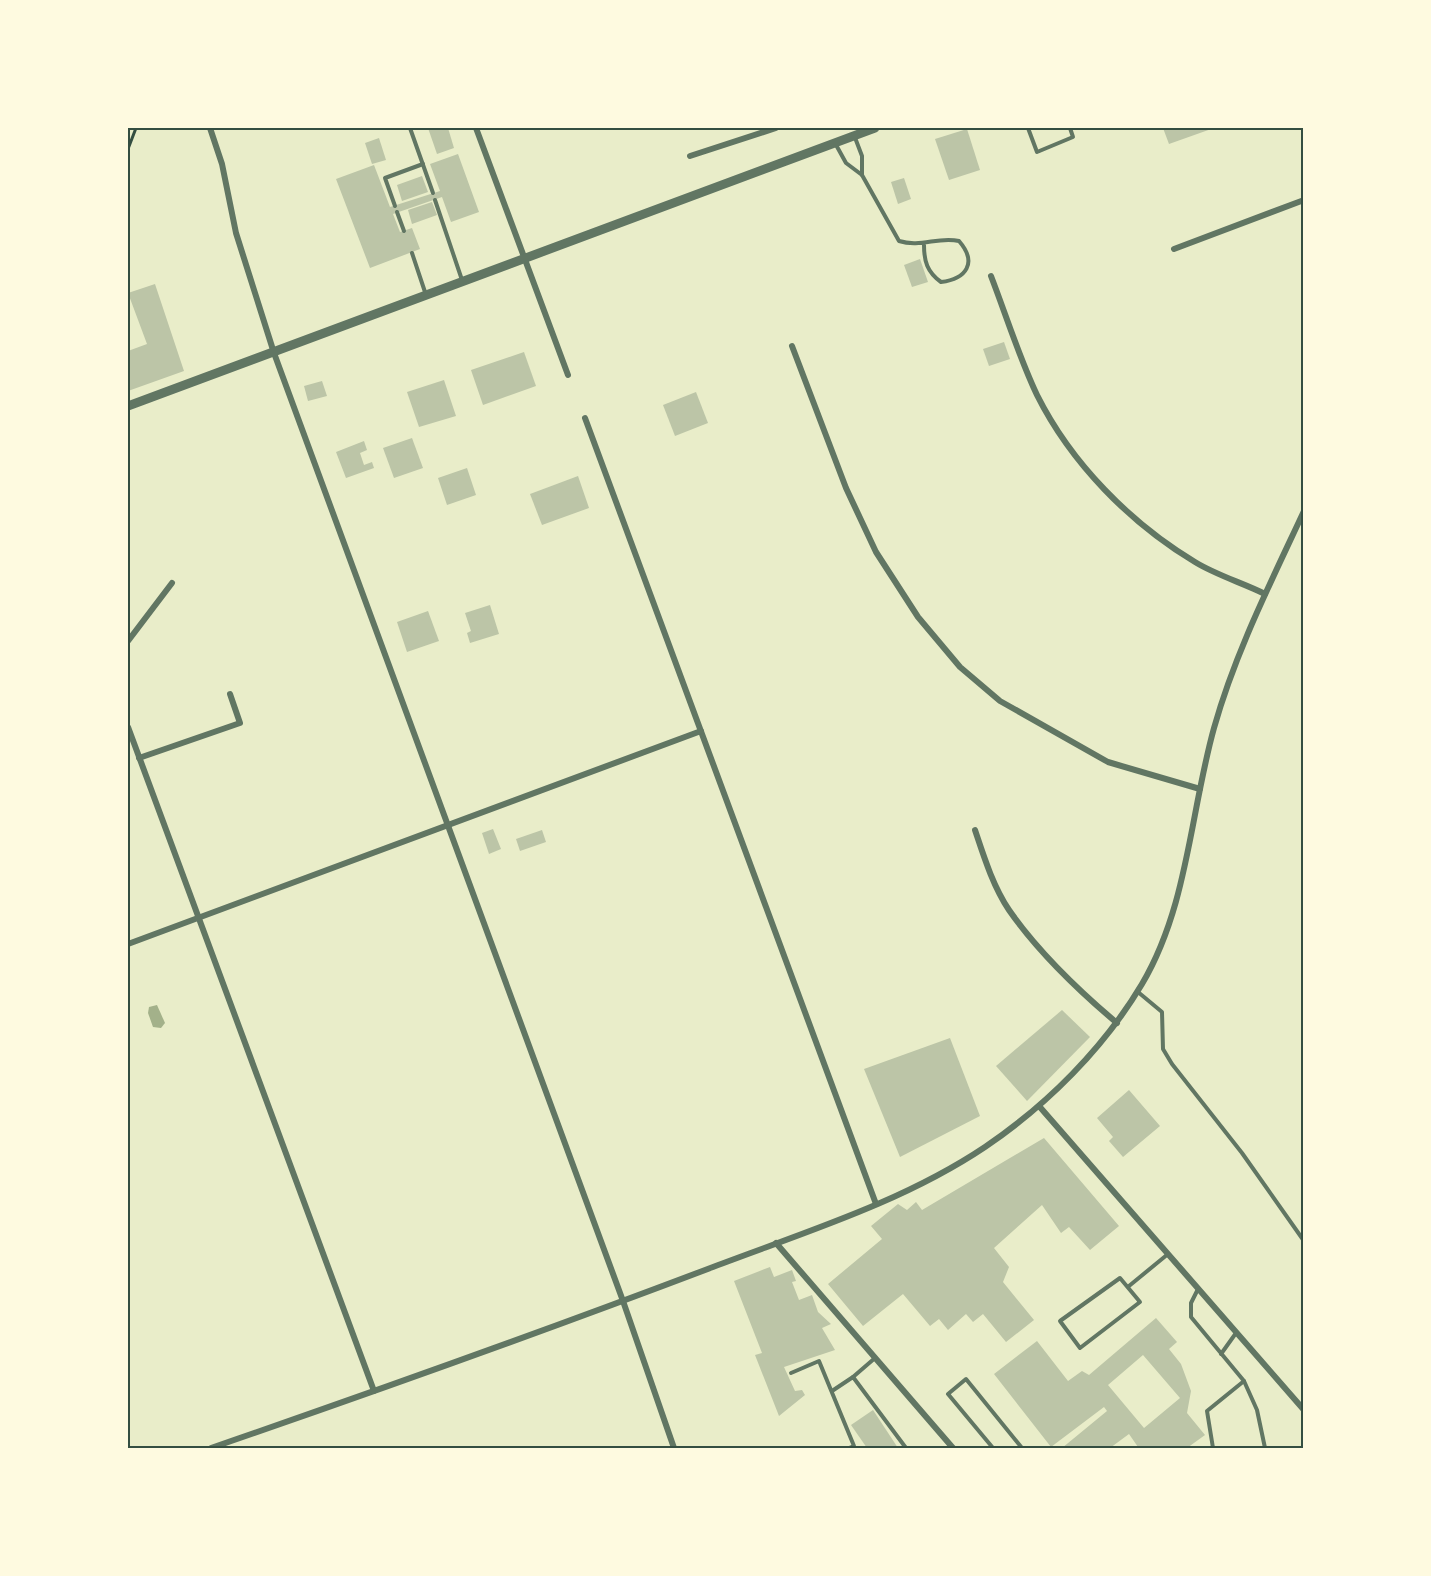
<svg xmlns="http://www.w3.org/2000/svg" width="1431" height="1576" font-family="Manrope,sans-serif">
  <style>
    .water { fill: #a3b18a }
    .building { fill: #bcc5a7; fill-rule: evenodd }
    .lines { fill: none; stroke-linecap: round; stroke-linejoin: round }
    .path { stroke: #344e41; stroke-width: 3 }
    .service { stroke: #617663; stroke-width: 4 }
    .minor { stroke: #617663; stroke-width: 6 }
    .tertiary { stroke: #617663; stroke-width: 9 }
    .neatline { fill: none; stroke: #344e41; stroke-width: 2 }
  </style>
  <rect width="100%" height="100%" fill="#e9edc9"/>
  <polygon class="water" points="157,1005 165,1023 161,1028 153,1027 148,1013 149,1007"/>
  <g class="building">
    <polygon points="428,128 448,128 454,148 437,154"/>
    <polygon points="1163,128 1214,128 1169,144"/>
    <polygon points="967,129 980,170 949,180 935,139"/>
    <polygon points="379,138 386,160 372,164 365,143"/>
    <polygon points="458,154 479,212 451,222 442,197 393,214 400,232 412,228 420,249 370,268 336,179 374,165 390,207 440,191 430,164"/>
    <polygon points="422,176 428,192 402,201 397,185"/>
    <polygon points="904,178 911,199 898,204 891,182"/>
    <polygon points="432,202 437,215 412,224 408,210"/>
    <polygon points="920,259 928,282 912,287 904,265"/>
    <polygon points="155,284 184,371 128,391 128,351 147,344 128,293"/>
    <polygon points="1004,342 1010,359 989,366 983,349"/>
    <polygon points="524,352 536,386 483,405 471,370"/>
    <polygon points="444,380 456,416 419,427 407,392"/>
    <polygon points="322,381 327,396 308,401 304,386"/>
    <polygon points="696,392 708,423 675,436 663,405"/>
    <polygon points="412,438 423,468 394,478 383,448"/>
    <polygon points="364,441 367,450 360,453 364,465 372,462 374,468 346,478 336,452"/>
    <polygon points="467,468 476,495 447,505 438,478"/>
    <polygon points="578,476 589,508 542,525 530,494"/>
    <polygon points="490,605 499,634 470,643 467,633 471,631 465,613"/>
    <polygon points="428,611 439,641 407,652 397,622"/>
    <polygon points="493,829 501,849 489,854 482,833"/>
    <polygon points="542,830 546,842 520,851 516,839"/>
    <polygon points="1062,1010 1090,1037 1027,1101 996,1066"/>
    <polygon points="950,1038 980,1116 900,1157 864,1069"/>
    <polygon points="1129,1090 1160,1126 1123,1157 1109,1141 1113,1137 1097,1118"/>
    <polygon points="1044,1138 1119,1226 1090,1250 1069,1227 1061,1233 1042,1205 994,1248 1009,1267 1003,1282 1034,1320 1006,1342 983,1314 973,1322 966,1314 948,1330 939,1319 930,1326 903,1294 863,1326 828,1284 882,1239 871,1226 898,1204 907,1210 916,1202 922,1210"/>
    <polygon points="770,1267 774,1277 792,1270 796,1281 792,1282 799,1300 812,1295 818,1312 831,1324 822,1328 835,1350 784,1367 795,1391 802,1390 805,1395 779,1416 755,1355 762,1353 734,1281"/>
    <path d="M1156,1318l21,24 -8,7 12,15 10,27 -4,22 18,22 -18,13h-51l2,-1 -9,-13 -19,14h-48l45,-37 -3,-4 -53,40 -57,-73 43,-33 31,40 14,-10 7,4zM1143,1355l37,43 -36,30 -36,-43z"/>
    <polygon points="873,1410 898,1448 867,1448 851,1425"/>
  </g>
  <g class="lines">
    <polyline class="path" points="128,149 136,128"/>
    <g class="service">
      <polyline points="410,128 433,193"/>
      <polyline points="1028,128 1037,152 1073,137 1070,128"/>
      <polyline points="854,135 862,156 862,175"/>
      <path d="M835,143l11,20 16,12 37,66c22,7 39,-5 60,0 19,22 7,38 -18,41 -14,-10 -17,-21 -17,-37"/>
      <polyline points="435,200 462,280"/>
      <polyline points="395,206 385,178 423,164"/>
      <polyline points="397,212 404,231"/>
      <polyline points="412,253 426,295"/>
      <polyline points="1138,992 1162,1012 1163,1049 1172,1064 1242,1153 1304,1241"/>
      <polygon points="1120,1278 1140,1302 1080,1348 1060,1321"/>
      <polyline points="1129,1286 1168,1254"/>
      <polyline points="1198,1289 1191,1303 1191,1317 1244,1381 1257,1410 1265,1448"/>
      <polyline points="1221,1354 1236,1333"/>
      <polyline points="791,1373 819,1361 854,1446 849,1448"/>
      <polyline points="853,1377 875,1358"/>
      <polyline points="832,1391 853,1377 906,1448"/>
      <polyline points="993,1448 948,1394 966,1379 1022,1448"/>
      <polyline points="1213,1448 1207,1411 1244,1381"/>
    </g>
    <g class="minor">
      <polyline points="210,128 222,164 236,233 274,353 623,1301 674,1448"/>
      <polyline points="476,128 568,375"/>
      <polyline points="690,156 776,128"/>
      <polyline points="1174,249 1304,200"/>
      <path d="M991,276c15,39 28,81 46,119 34,68 93,128 158,167 21,13 48,21 70,32"/>
      <polyline points="792,346 846,488 876,552 918,617 960,667 1000,701 1108,762 1200,789"/>
      <polyline points="585,418 876,1204"/>
      <polyline points="128,641 172,583"/>
      <polyline points="128,727 374,1391"/>
      <polyline points="139,758 240,723 230,694"/>
      <path d="M975,830c9,27 18,56 34,80 30,43 69,80 108,113"/>
      <polyline points="128,944 701,731"/>
      <polyline points="1039,1106 1304,1410"/>
      <polyline points="776,1243 953,1448"/>
      <path d="M211,1448c168,-58 336,-118 502,-181 92,-35 190,-65 272,-120 62,-42 119,-99 157,-163 46,-78 48,-170 72,-256 21,-75 57,-146 90,-217"/>
    </g>
    <polyline class="tertiary" points="128,406 875,128"/>
  </g>
  <rect width="1431" height="1576" fill="none" stroke="#fefae0" stroke-width="258"/>
  <rect x="129" y="129" width="1173" height="1318" class="neatline"/>
</svg>
